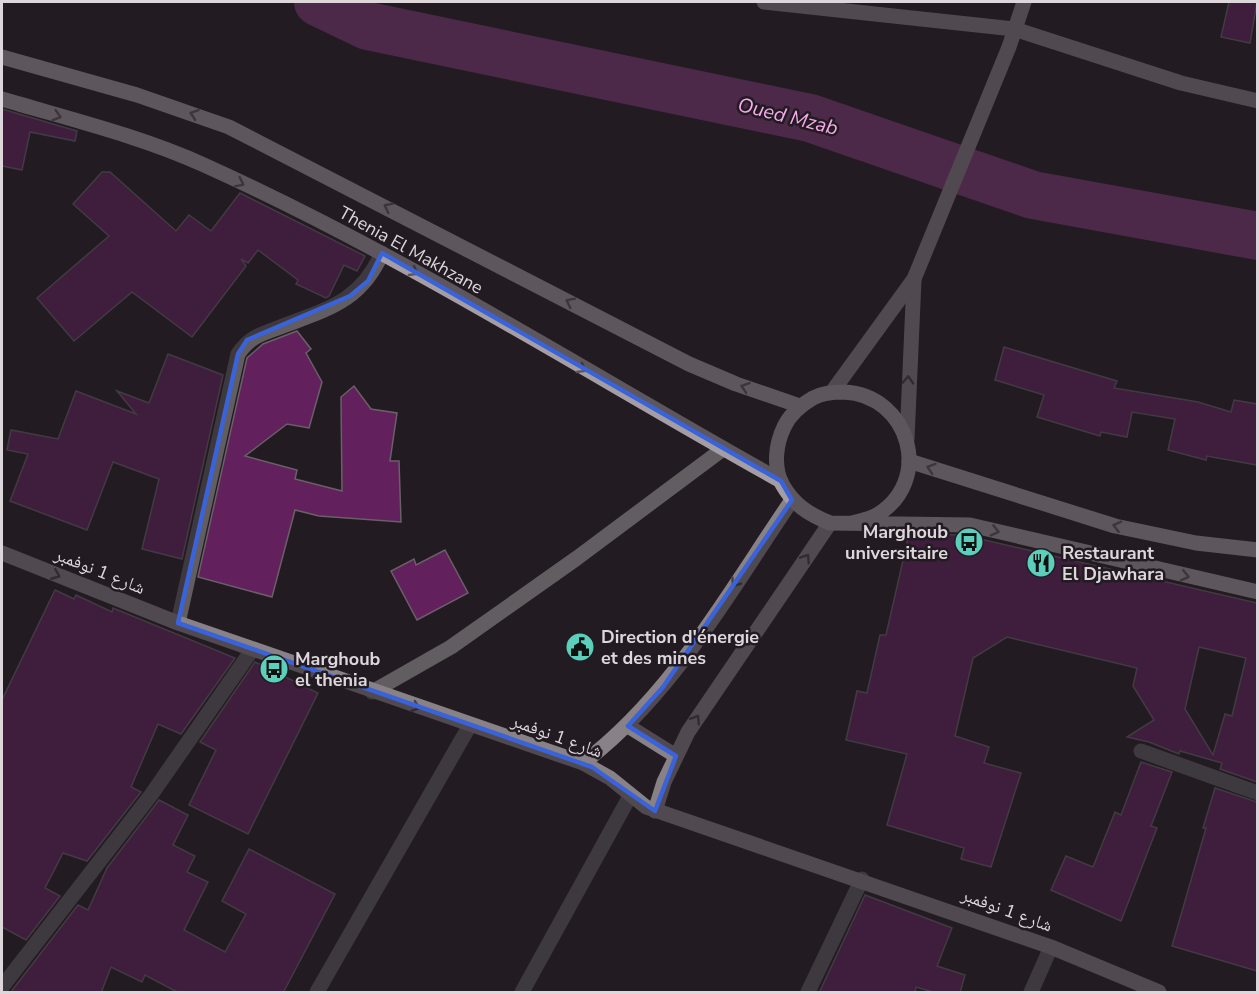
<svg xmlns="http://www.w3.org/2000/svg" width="1259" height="994" font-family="'Nunito Sans','Noto Naskh Arabic',sans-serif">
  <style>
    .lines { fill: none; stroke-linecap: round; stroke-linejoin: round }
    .river { stroke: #7f3b78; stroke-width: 48 }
    .building { fill: #62205c; stroke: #696068; stroke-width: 1.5; fill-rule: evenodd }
    .street { stroke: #615d60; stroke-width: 15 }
    .secondary { stroke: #888186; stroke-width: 15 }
    .primary { stroke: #a59da4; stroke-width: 15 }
    .oneway { stroke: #5e565c }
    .oneway2 { stroke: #463f45 }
    .marked { fill: none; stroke: #3a63d9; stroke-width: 4.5; stroke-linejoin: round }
    .labels { text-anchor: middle; stroke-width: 5; stroke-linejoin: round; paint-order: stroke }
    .street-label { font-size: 18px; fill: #ddd7dc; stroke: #231b22 }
    .poi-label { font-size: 18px; font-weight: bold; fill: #ddd7dc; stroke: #231b22; text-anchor: start }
    .water-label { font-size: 20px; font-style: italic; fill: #f6aaeb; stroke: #231b22 }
  </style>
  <rect width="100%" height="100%" fill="#231b22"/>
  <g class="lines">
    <polyline class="river" points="318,2 368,26 810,118 1033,195 1258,236"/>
  </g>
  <g class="building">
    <polygon points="1229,2 1257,2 1250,43 1221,37"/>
    <polygon points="2,109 77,131 75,141 30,132 22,170 2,166"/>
    <polygon points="102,172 110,172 176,231 189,215 211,231 240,193 365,256 357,271 344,265 329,296 326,298 296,284 298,280 258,250 248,263 241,259 246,266 192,337 132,292 74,341 37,298 109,236 73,204"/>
    <polygon points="297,331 311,349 306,353 322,382 309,428 287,424 245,456 297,470 295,479 342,491 341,397 354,386 371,409 397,413 390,461 399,461 401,522 319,516 295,510 272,597 198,577 247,358 263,344"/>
    <polygon points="1004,347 1117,381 1114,388 1198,402 1231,412 1234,400 1257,404 1257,465 1207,456 1206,460 1168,450 1175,419 1132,412 1127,437 1101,432 1100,436 1037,417 1044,395 995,380"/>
    <polygon points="168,354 223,375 182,559 142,549 159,479 113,462 87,530 10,501 28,454 7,450 11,430 58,439 76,391 136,414 117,391 149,403"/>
    <path d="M909,534l54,1 294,68v179l-37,-13 2,-6 -42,-12 -1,3 -30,-12 -22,-5 27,-17 -21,-34 4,-18 -130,-31 -34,21 -18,78 34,11 -5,16 37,10 -30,94 -30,-8 3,-11 -77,-23 20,-71 -61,-14 11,-49 10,2 13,-58h6zM1199,647l47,11 -14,58 -7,-2 -12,41 -28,-46z"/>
    <polygon points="445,550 468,593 417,620 391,571 414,559 416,565"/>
    <polygon points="55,590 74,599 76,595 112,612 113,608 235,658 181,734 158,724 131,787 141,792 87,861 63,853 45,888 60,896 26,940 2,927 2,700"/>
    <polygon points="255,662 318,693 248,834 189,805 216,750 200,742"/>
    <polygon points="1141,762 1172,772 1151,826 1157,828 1121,921 1051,890 1066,856 1093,867 1115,812 1121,815"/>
    <polygon points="1215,788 1257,802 1257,971 1172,946 1206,828 1203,828"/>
    <polygon points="159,800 188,815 173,845 195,856 187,872 208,882 184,930 225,952 246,914 222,901 249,849 335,894 283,993 179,993 145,975 142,982 111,967 101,993 10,993 78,905 88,910 107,868"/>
    <polygon points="865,895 952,928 937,966 965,975 960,993 936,993 916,987 915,993 819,993"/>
  </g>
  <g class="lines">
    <g class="street">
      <path d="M178,623l60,-269c10,-15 20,-19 37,-25 48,-19 85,-25 107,-76"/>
      <polyline points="372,692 451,647 577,558 723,449"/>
      <polyline points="1141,751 1258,793"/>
      <polyline points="2,987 151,795 252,650"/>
      <polyline points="317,992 470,725"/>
      <polyline points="522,992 630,796"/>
      <polyline points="808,992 862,879"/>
      <polyline points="1031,992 1051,947"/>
    </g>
    <g class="secondary">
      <polyline points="764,2 1014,29 1181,83 1258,101"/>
      <polyline points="832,392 914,279 1009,47 1024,2"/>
      <polyline points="907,439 914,280"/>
      <polyline points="2,553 178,623 583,763 610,778 646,807 1051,947 1159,992"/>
      <polyline points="628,726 676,756"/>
      <path d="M583,763c89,-67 146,-171 209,-263"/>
      <polyline points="655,811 664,782 688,732 830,523"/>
    </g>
    <g class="primary">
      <polyline points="2,57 137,95 229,127 689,364 736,384 800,406"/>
      <path d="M2,99c67,20 138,37 202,66 200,90 385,209 577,316"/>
      <polyline points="909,461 1115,526 1196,543 1258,550"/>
      <path d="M853,523c7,-2 16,-4 22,-7 60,-34 35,-121 -31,-124 -11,0 -22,1 -31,6 -12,7 -23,16 -29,29 -8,17 -11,39 -2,57 12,21 26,30 48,39l140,2 288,67"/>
    </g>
  </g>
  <defs><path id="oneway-chevron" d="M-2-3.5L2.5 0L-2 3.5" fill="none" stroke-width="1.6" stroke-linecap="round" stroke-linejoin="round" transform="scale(1.5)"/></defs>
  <g class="oneway">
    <use href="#oneway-chevron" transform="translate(194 114) rotate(-161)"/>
    <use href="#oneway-chevron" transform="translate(57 116) rotate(17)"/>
    <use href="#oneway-chevron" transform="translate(240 183) rotate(26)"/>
    <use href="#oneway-chevron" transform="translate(388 207) rotate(-153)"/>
    <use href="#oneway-chevron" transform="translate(414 272) rotate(30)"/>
    <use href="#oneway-chevron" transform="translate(570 302) rotate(-153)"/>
    <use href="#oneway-chevron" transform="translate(582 369) rotate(30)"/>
    <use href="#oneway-chevron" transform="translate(745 387) rotate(-161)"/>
    <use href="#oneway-chevron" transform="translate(931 468) rotate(-162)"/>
    <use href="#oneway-chevron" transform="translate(1117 526) rotate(-166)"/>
    <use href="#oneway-chevron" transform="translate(995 531) rotate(14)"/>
    <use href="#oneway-chevron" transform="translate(1185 576) rotate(13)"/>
  </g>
  <g class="oneway2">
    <use href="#oneway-chevron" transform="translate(908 380) rotate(-88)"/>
    <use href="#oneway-chevron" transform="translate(806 558) rotate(-56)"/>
    <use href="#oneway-chevron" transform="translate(56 575) rotate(22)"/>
    <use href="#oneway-chevron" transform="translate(735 583) rotate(125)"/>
    <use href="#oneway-chevron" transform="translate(416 707) rotate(19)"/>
    <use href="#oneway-chevron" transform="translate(696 719) rotate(-58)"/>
  </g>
  <path d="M0 0H1259V994H0ZM382,253l399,228 11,19 -129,187 -35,39 48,30 -21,55 -63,-44 -414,-144 60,-269 9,-14 103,-44 18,-15z" fill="#231b22" fill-opacity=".55" fill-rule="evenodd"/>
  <path class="marked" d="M382,253l399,228 11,19 -129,187 -35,39 48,30 -21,55 -63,-44 -414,-144 60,-269 9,-14 103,-44 18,-15z"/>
  <defs>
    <g id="bus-disc" transform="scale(1.5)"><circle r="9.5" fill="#5bcebc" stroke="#231b22"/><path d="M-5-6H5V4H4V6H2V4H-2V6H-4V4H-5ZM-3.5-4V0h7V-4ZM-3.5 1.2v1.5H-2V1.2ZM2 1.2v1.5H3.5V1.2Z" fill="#111"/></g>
    <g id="restaurant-disc" transform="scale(1.5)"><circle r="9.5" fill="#5bcebc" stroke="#231b22"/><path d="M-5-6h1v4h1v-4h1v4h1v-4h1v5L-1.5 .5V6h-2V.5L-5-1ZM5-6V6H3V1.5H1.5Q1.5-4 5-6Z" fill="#111"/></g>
    <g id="civic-disc" transform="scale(1.5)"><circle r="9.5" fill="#5bcebc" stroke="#231b22"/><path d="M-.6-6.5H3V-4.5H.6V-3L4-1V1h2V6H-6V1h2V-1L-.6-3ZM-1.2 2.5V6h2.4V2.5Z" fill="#111"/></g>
  </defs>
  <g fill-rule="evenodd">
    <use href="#bus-disc" x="969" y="542"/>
    <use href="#restaurant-disc" x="1041" y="563"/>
    <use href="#civic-disc" x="580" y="647"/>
    <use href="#bus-disc" x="274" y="669"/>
  </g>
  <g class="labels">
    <g class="street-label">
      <text transform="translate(411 250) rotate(29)" y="6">Thenia El Makhzane</text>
      <text transform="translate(100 571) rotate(22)" y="6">شارع 1 نوفمبر</text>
      <text transform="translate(557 736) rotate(20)" y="6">شارع 1 نوفمبر</text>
      <text transform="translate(1007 910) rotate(20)" y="6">شارع 1 نوفمبر</text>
    </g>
    <g class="poi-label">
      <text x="948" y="538" text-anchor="end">Marghoub<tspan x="948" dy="21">universitaire</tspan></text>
      <text x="1062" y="559">Restaurant<tspan x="1062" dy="21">El Djawhara</tspan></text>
      <text x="601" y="643">Direction d'énergie<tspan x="601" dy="21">et des mines</tspan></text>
      <text x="295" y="665">Marghoub<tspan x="295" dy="21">el thenia</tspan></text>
    </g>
    <g class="water-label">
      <text transform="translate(788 116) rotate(14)" y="7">Oued Mzab</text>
    </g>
  </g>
  <rect width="1259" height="994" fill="none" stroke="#ddd7dc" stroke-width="6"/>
</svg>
